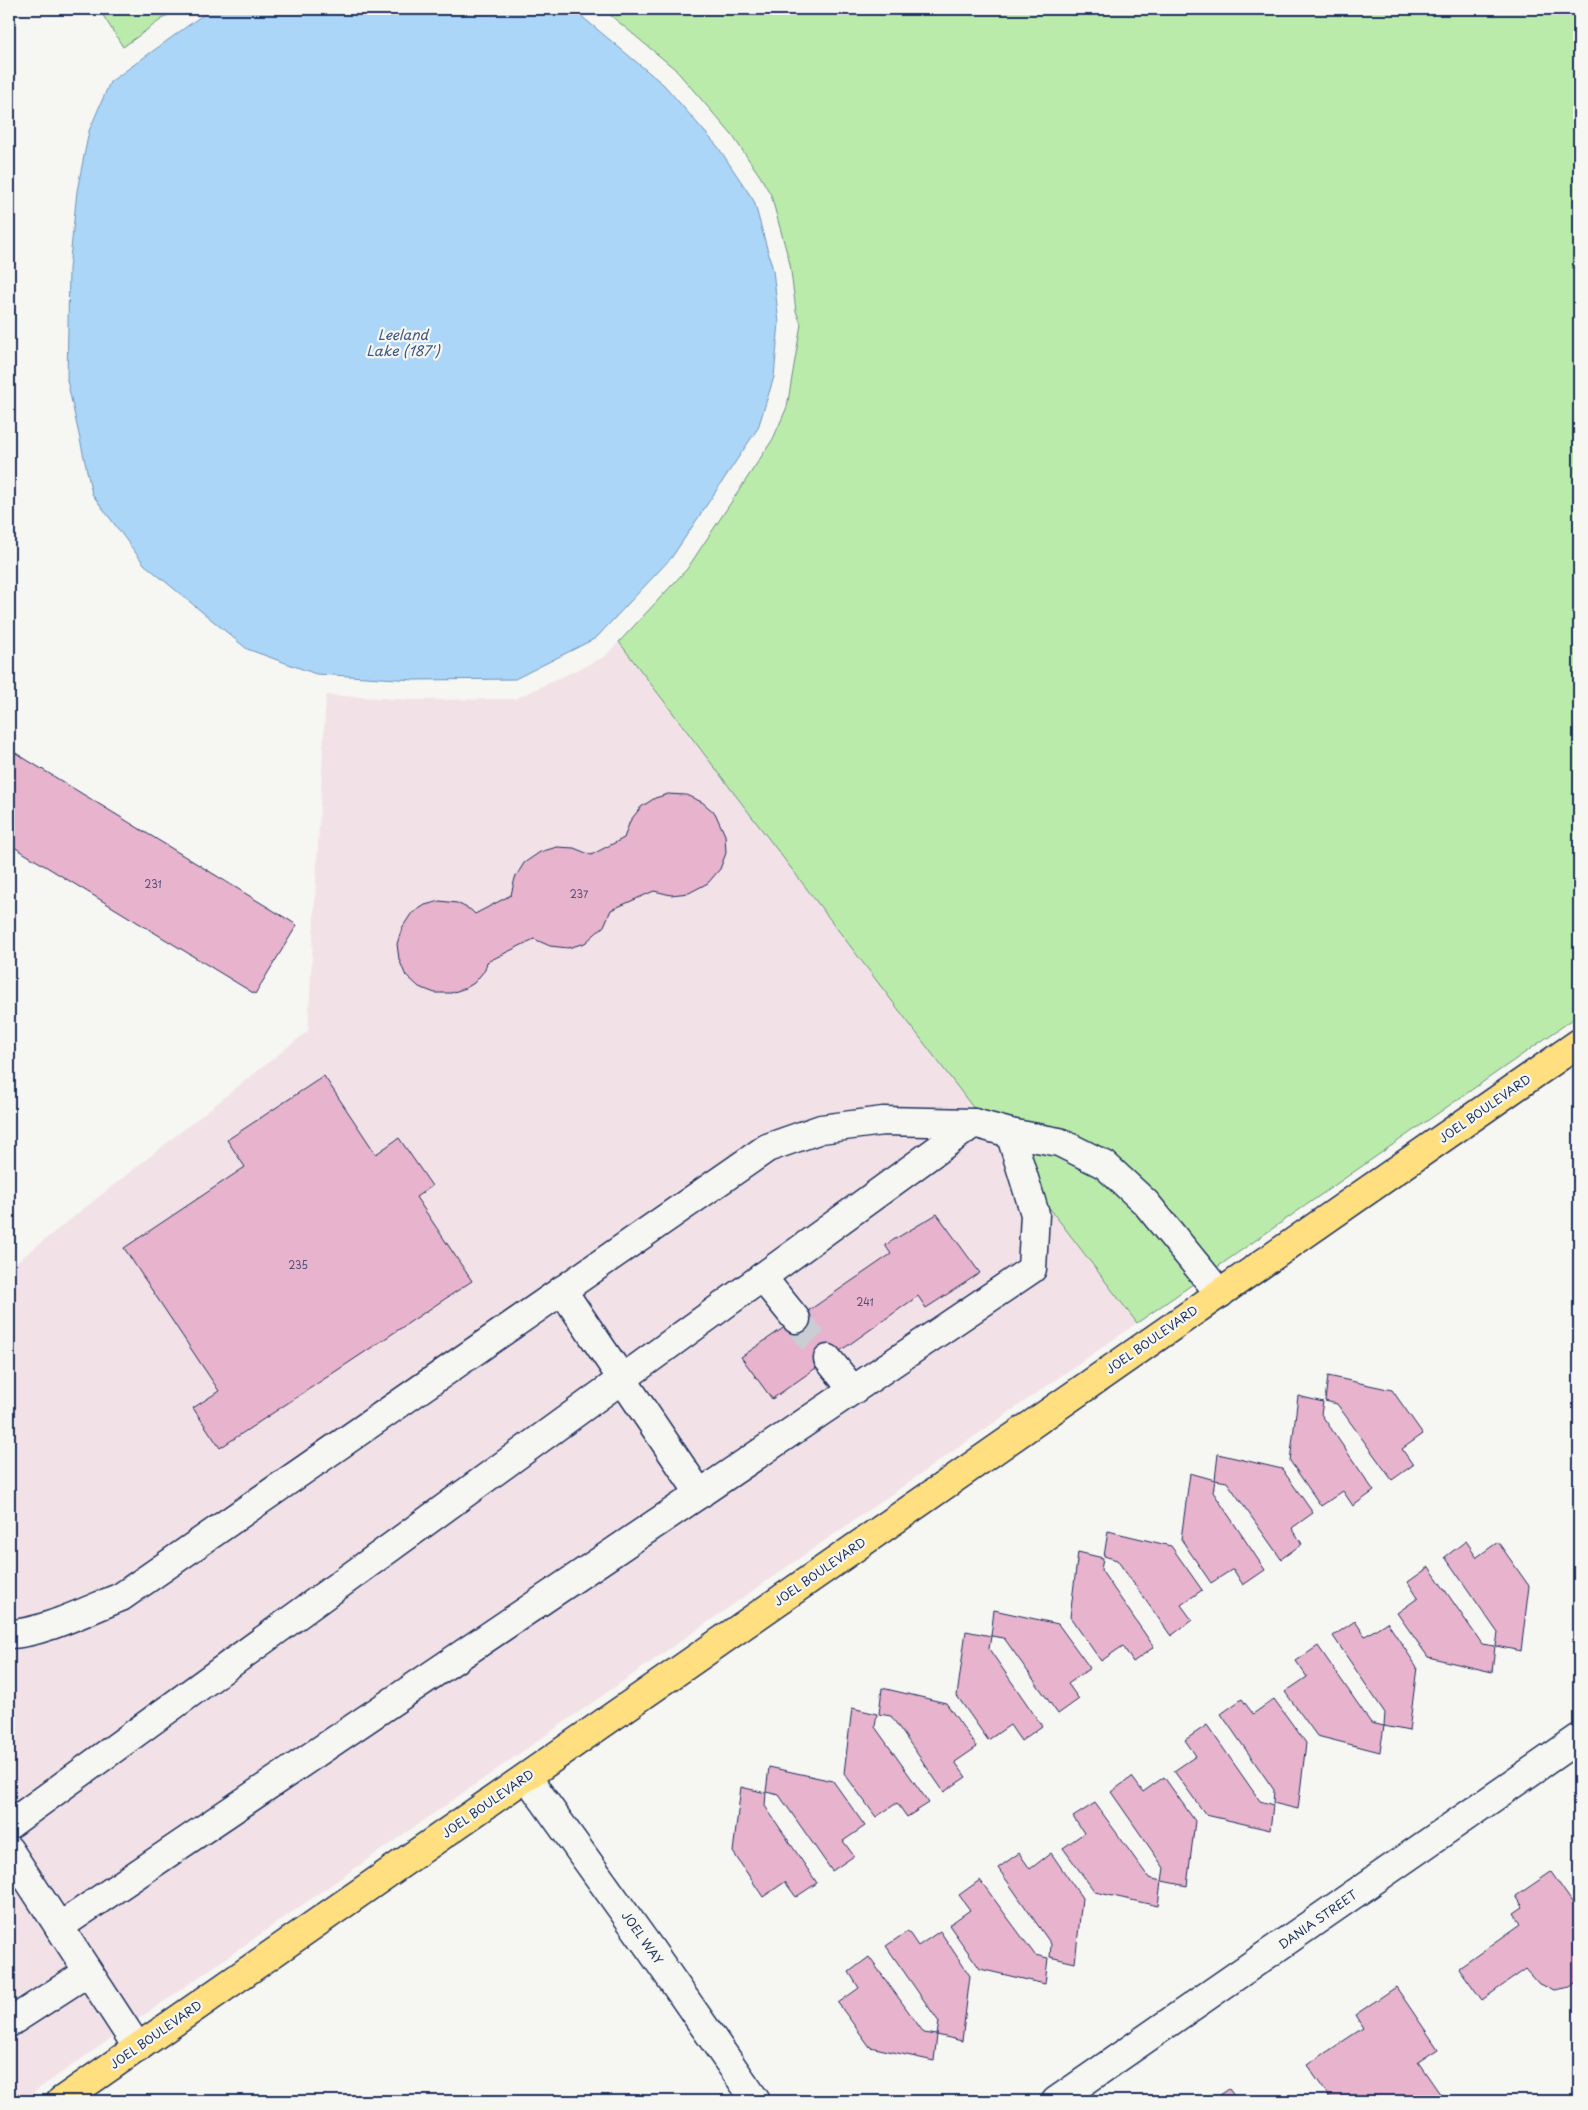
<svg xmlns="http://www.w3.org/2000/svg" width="1588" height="2110" font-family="'Playpen Sans',sans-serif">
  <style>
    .built { fill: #f2e2e7 }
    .green { fill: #bbebab; stroke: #6b8d84 }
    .water { fill: #abd6f7; stroke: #7193ba }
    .building { fill: #e8b3cd; stroke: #1b2f5e }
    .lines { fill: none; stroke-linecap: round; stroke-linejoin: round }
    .minor-tunnel { stroke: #caced4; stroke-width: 28; stroke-dasharray: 28 14; stroke-linecap: butt }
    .minor-casing { stroke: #1b2f5e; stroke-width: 31 }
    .major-casing { stroke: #1b2f5e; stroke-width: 31 }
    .minor { stroke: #f6f6f2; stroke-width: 28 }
    .major { stroke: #ffdf80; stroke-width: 28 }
    .labels { text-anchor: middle; stroke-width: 4.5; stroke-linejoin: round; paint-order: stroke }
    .number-label { font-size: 10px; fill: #4e507a }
    .street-label { font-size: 12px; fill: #1b2f5e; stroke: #f6f6f2 }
    .water-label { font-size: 14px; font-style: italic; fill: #3f5984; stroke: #f6f6f2 }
  </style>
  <rect width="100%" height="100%" fill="#f6f6f2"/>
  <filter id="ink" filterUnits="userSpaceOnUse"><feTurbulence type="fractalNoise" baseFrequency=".02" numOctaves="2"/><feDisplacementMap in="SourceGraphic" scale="10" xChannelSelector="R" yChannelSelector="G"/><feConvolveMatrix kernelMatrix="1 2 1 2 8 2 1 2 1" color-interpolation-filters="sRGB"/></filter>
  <g filter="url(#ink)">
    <polygon class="built" points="619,642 1137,1323 21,2101 9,2101 9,1268 308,1031 326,695 415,700 515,699 604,657"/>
    <g class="green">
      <polygon points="99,9 176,9 123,47"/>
      <polygon points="603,9 1579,9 1579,1015 1137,1323 619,642 687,569 773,439 787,407 801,324 796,311 790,264 771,195 760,176 732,135 675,69"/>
    </g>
    <polygon class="water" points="211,9 569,9 580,15 664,85 718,147 754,201 773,270 779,323 774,377 758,428 672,557 596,638 515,679 415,680 316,674 247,649 144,564 92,494 67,380 69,269 77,191 89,131 110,82"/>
    <g class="building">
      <polygon points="9,749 297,925 255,994 9,844"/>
      <polygon points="668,794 686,795 702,802 715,813 725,835 726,853 720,869 708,883 689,893 671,895 654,891 611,910 604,926 585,943 568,948 550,946 534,939 487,962 485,970 474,983 466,988 451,993 435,993 419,987 405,974 399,959 397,944 402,928 411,914 425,905 440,901 457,903 471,910 475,914 511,895 515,878 524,863 540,852 557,847 574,848 591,855 624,838 630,821 641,807 655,798"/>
      <polygon points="324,1076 376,1154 399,1138 432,1186 416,1197 472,1281 220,1448 193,1408 219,1391 124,1248 245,1167 227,1140"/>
      <polygon points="937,1214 980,1273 926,1308 918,1296 772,1399 741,1357 891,1254 885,1245"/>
      <polygon points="1328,1376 1392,1390 1423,1434 1402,1449 1413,1465 1392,1480 1337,1404 1325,1401"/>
      <polygon points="1298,1396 1323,1402 1321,1414 1374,1491 1353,1506 1343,1491 1321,1506 1290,1461"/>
      <polygon points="1218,1454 1282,1469 1313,1513 1292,1528 1302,1544 1281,1559 1227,1482 1215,1480"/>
      <polygon points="1190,1473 1215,1480 1213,1492 1265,1570 1243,1585 1233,1569 1211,1583 1181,1539"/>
      <polygon points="1108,1531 1171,1546 1202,1590 1181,1605 1192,1620 1171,1636 1117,1560 1104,1556"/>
      <polygon points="1466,1541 1477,1557 1498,1542 1529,1586 1521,1651 1496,1646 1498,1633 1445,1557"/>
      <polygon points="1078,1552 1103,1558 1101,1570 1154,1647 1133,1662 1123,1646 1101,1661 1070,1617"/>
      <polygon points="1429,1567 1482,1644 1495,1646 1492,1672 1428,1657 1397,1613 1418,1598 1408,1582"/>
      <polygon points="994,1610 1058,1624 1090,1668 1068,1684 1079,1699 1058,1714 1004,1638 991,1636"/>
      <polygon points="1355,1621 1365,1636 1387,1622 1417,1667 1409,1731 1384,1726 1385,1713 1333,1636"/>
      <polygon points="966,1631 991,1636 989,1649 1042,1726 1021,1741 1010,1725 988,1740 957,1696"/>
      <polygon points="1318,1646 1371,1723 1384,1726 1380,1752 1317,1736 1285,1692 1307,1677 1296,1661"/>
      <polygon points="882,1688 946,1703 977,1747 955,1762 966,1777 944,1792 891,1716 879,1714"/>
      <polygon points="1242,1699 1253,1714 1274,1699 1306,1743 1298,1809 1273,1803 1274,1790 1221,1714"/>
      <polygon points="852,1708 877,1714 875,1727 929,1803 907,1817 897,1803 876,1817 844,1773"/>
      <polygon points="1207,1725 1260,1801 1273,1805 1270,1830 1206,1815 1174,1771 1196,1756 1185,1740"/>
      <polygon points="769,1767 833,1781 865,1826 843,1841 854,1856 832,1871 779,1795 766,1792"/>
      <polygon points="1132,1777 1143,1792 1164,1777 1195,1821 1187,1886 1162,1881 1164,1868 1111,1792"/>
      <polygon points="741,1787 766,1793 765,1806 817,1883 796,1897 785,1882 763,1897 733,1852"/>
      <polygon points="1095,1803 1149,1878 1161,1881 1158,1906 1095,1892 1063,1848 1084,1833 1073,1817"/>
      <polygon points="1019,1853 1030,1869 1051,1853 1082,1898 1075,1963 1050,1957 1051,1944 998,1868"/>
      <polygon points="1551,1872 1579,1912 1579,1980 1570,1987 1554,1990 1539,1984 1526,1969 1482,2000 1459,1968 1521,1924 1514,1913 1523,1907 1516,1896"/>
      <polygon points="980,1880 1035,1955 1048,1958 1045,1984 980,1969 949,1925 970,1910 959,1895"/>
      <polygon points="908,1931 918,1946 940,1931 970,1976 962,2041 937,2035 939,2022 886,1946"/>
      <polygon points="869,1957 924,2033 937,2035 934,2061 870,2047 838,2003 859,1988 849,1972"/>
      <polygon points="1396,1987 1438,2049 1418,2062 1445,2101 1332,2101 1307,2065 1363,2028 1355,2015"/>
      <polygon points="1229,2089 1238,2101 1211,2101"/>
    </g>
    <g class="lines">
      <polyline class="minor-tunnel" points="796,1319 828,1359"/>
      <g class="minor-casing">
        <g id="minor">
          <polyline points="762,1277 796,1319"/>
          <polyline points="562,1290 700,1494"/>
          <polyline points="828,1359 853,1390"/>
          <path d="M9,1634c31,0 81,-25 112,-37l646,-449 54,-19 62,-8 91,2 36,10 49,9 46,23 41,38 74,91"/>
          <polyline points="527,1777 651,1950 756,2101"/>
          <polyline points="9,1825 974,1123"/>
          <polyline points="9,1850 138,2048"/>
          <polyline points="59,1927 1032,1269 1035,1214 1010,1133"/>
          <polyline points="9,2023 88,1972"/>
          <polyline points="1056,2101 1579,1738"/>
        </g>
      </g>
      <g class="major-casing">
        <polyline id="major" points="61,2101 1579,1043"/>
      </g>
      <use href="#minor" class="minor"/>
      <use href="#major" class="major"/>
    </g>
  </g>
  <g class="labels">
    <g class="number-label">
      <text x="153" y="888">231</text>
      <text x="579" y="898">237</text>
      <text x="298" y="1269">235</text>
      <text x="865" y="1306">241</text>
    </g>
    <g class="street-label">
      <text transform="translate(1485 1109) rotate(-35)" y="4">JOEL BOULEVARD</text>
      <text transform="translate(1152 1340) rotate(-35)" y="4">JOEL BOULEVARD</text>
      <text transform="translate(820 1572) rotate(-35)" y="4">JOEL BOULEVARD</text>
      <text transform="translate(488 1804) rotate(-35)" y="4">JOEL BOULEVARD</text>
      <text transform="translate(1318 1920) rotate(-35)" y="4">DANIA STREET</text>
      <text transform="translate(642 1938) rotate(55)" y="4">JOEL WAY</text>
      <text transform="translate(156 2035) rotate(-35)" y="4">JOEL BOULEVARD</text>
    </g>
    <g class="water-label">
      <text x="403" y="340">Leeland<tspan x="403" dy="16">Lake (187')</tspan></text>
    </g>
  </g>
  <rect width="1588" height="2110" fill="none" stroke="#f6f6f2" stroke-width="30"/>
  <rect x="15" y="15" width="1558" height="2080" fill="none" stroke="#1b2f5e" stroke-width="2" filter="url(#ink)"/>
</svg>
